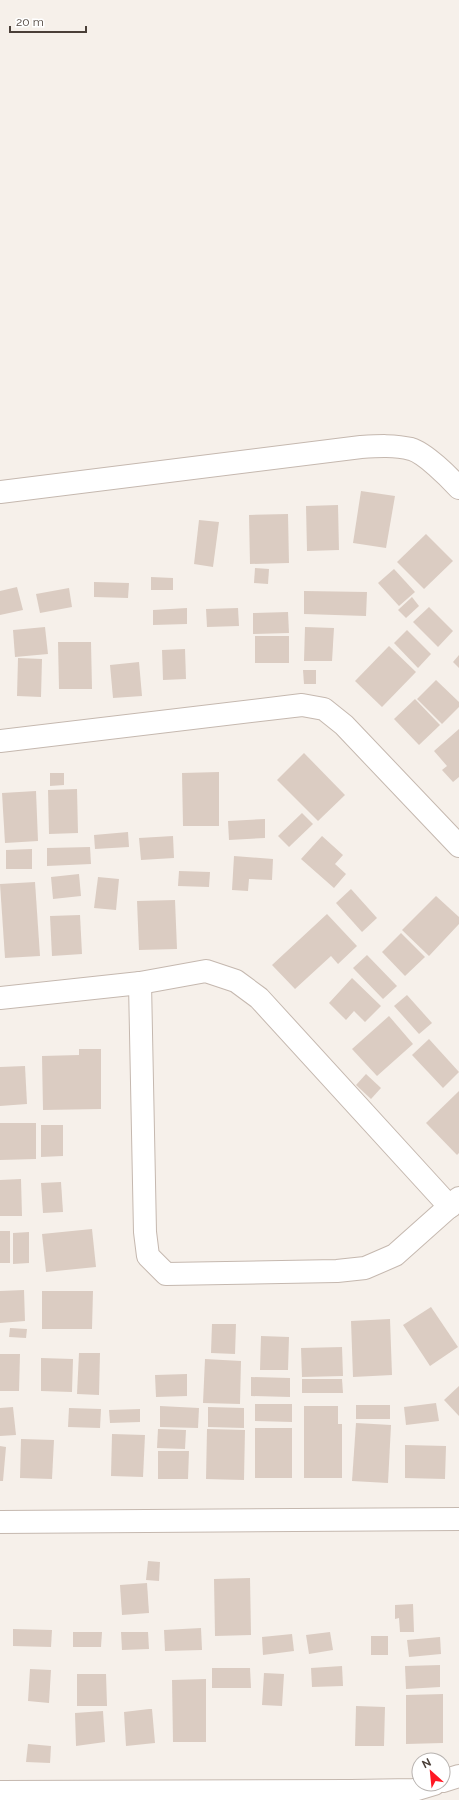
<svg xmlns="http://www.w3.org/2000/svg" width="459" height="1800" font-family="Raleway,sans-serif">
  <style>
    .building { fill: #dbccc2 }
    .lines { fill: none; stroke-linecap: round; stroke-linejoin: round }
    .street-casing { stroke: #c5b8af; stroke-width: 24 }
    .street { stroke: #fff; stroke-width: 22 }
  </style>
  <rect width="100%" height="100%" fill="#f6f0ea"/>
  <g class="building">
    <polygon points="361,491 395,496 386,548 353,543"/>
    <polygon points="338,505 339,550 307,551 306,506"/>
    <polygon points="288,514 289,563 250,564 249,515"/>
    <polygon points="199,520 219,522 213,567 194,564"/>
    <polygon points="426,534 453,561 424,589 397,562"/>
    <polygon points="255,568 269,569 268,584 254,583"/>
    <polygon points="394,569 415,592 399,606 378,583"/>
    <polygon points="151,577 173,578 173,590 151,590"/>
    <polygon points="94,582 129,583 128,598 94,597"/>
    <polygon points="17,587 23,610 0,615 0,591"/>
    <polygon points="69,588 72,607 40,613 36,594"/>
    <polygon points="304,591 367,592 366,616 304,614"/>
    <polygon points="412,597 419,606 406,618 398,610"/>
    <polygon points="429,607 453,631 438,647 413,622"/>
    <polygon points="187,608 187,624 153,625 153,610"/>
    <polygon points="238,608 239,626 207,627 206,609"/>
    <polygon points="288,612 289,633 253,634 253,613"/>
    <polygon points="45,627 48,654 15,657 13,630"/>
    <polygon points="305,627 334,628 332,661 304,661"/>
    <polygon points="407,630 431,654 418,668 394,643"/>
    <rect x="255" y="636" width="34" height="27"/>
    <polygon points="58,642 91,642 92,689 59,689"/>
    <polygon points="389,646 416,672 382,707 355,681"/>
    <polygon points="185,649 186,679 163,680 162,650"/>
    <polygon points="459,655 459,668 453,662"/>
    <polygon points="18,658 42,659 41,697 17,696"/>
    <polygon points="139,662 142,696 113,698 110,665"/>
    <polygon points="303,670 316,670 316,684 304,684"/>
    <polygon points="436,680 459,702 459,707 442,724 417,699"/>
    <polygon points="415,699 440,725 419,745 394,719"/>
    <polygon points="459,729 459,777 453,782 442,770 447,766 434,751"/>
    <polygon points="304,753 345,795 318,821 277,780"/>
    <polygon points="219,772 219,826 183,826 182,773"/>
    <polygon points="50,773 64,773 64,785 50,786"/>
    <polygon points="77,789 78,833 49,834 48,790"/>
    <polygon points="36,791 38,841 5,843 2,793"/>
    <polygon points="302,813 313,824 289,847 278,836"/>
    <polygon points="265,819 265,838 229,840 228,821"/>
    <polygon points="128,832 129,847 95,849 94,835"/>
    <polygon points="173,836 174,858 141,860 139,838"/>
    <polygon points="322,836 343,855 335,864 346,874 334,888 301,859"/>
    <polygon points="90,847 91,864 47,866 47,848"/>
    <polygon points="32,849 32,869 6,869 6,850"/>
    <polygon points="234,856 273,859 272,880 249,879 248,891 232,890"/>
    <polygon points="179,871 210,872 209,887 178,886"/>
    <polygon points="79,874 81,896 53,899 51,877"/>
    <polygon points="98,877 119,879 116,910 94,908"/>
    <polygon points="35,882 40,956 5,958 0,884"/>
    <polygon points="351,889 377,918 362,932 336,903"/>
    <polygon points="436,896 459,917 459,924 429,956 402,930"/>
    <polygon points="175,900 177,949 139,950 137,901"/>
    <polygon points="327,914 357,946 338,964 331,956 295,989 272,965"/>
    <polygon points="80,915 82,954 52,956 50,916"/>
    <polygon points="401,933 425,957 405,976 382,952"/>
    <polygon points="367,955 397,986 383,999 353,968"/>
    <polygon points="352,978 381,1006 365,1022 354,1011 346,1020 329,1003"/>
    <polygon points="407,995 432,1023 419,1034 394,1006"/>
    <polygon points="389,1016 413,1044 377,1076 352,1049"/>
    <polygon points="429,1039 459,1072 443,1088 412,1055"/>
    <polygon points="79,1049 101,1049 101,1109 43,1110 42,1056 79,1055"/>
    <polygon points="25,1066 27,1104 0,1106 0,1067"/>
    <polygon points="366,1074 381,1088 371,1099 356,1085"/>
    <polygon points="459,1091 459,1153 457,1155 426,1123"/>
    <polygon points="0,1123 36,1123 36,1159 0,1160"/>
    <polygon points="41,1125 63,1125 63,1156 41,1157"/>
    <polygon points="21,1179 22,1216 0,1216 0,1180"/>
    <polygon points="61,1182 63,1212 43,1213 41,1183"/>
    <polygon points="92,1229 96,1267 46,1272 42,1234"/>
    <rect x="0" y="1231" width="10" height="32"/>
    <polygon points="29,1232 29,1263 13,1264 13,1233"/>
    <polygon points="24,1290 25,1321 0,1323 0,1291"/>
    <polygon points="42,1291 93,1291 92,1329 42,1329"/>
    <polygon points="431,1307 458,1347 430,1366 403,1325"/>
    <polygon points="390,1319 392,1375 353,1377 351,1321"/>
    <polygon points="212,1324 236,1324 235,1354 211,1353"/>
    <polygon points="10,1328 27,1329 26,1338 9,1337"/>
    <polygon points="261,1336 289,1337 288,1370 260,1370"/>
    <polygon points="342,1347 343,1376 302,1377 301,1348"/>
    <polygon points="79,1353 100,1353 99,1395 77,1394"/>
    <polygon points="0,1354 20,1354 19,1391 0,1391"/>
    <polygon points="41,1358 73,1359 72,1392 41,1391"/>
    <polygon points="205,1359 241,1361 240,1404 203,1403"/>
    <polygon points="187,1374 187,1396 156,1397 155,1375"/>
    <polygon points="251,1377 290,1378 290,1397 251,1396"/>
    <polygon points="302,1379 342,1379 343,1393 302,1393"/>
    <polygon points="459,1386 459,1416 444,1400"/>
    <polygon points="436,1403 439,1421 406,1425 404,1407"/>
    <polygon points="255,1404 292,1404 292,1422 255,1421"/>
    <rect x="356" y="1405" width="34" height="14"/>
    <polygon points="160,1406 199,1408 198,1428 160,1427"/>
    <polygon points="304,1406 338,1406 338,1424 342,1424 342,1478 304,1478"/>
    <polygon points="13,1407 16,1435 0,1436 0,1408"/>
    <polygon points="208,1407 244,1408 244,1428 208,1427"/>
    <polygon points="69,1408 101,1409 100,1428 68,1427"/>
    <polygon points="140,1409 140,1422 110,1423 109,1410"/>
    <polygon points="356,1423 391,1425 388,1483 352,1481"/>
    <rect x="255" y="1428" width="37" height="50"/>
    <polygon points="158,1429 186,1430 185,1449 157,1448"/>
    <polygon points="207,1429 245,1430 244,1480 206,1479"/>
    <polygon points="112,1434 145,1435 143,1477 111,1476"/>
    <polygon points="21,1439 54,1440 52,1479 20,1478"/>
    <polygon points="405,1445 446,1446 445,1479 405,1478"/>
    <polygon points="0,1446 6,1447 3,1481 0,1481"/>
    <polygon points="158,1451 189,1451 188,1479 158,1479"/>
    <polygon points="148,1561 160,1562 159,1581 146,1580"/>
    <polygon points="250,1578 251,1635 215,1636 214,1579"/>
    <polygon points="147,1583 149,1613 122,1615 120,1585"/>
    <polygon points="413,1604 414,1632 400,1632 399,1618 395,1619 395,1605"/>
    <polygon points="201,1628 202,1650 165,1651 164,1630"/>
    <polygon points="13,1629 52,1630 51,1647 13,1646"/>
    <polygon points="73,1632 102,1632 101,1647 73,1647"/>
    <polygon points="121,1632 148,1632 149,1649 122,1650"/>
    <polygon points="330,1632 333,1650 309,1654 306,1635"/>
    <polygon points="292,1634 294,1651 263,1655 262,1637"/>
    <rect x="371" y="1636" width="17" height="19"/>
    <polygon points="440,1637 441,1654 409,1657 407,1640"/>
    <polygon points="440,1665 440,1687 406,1689 405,1666"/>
    <polygon points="342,1666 343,1686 312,1687 311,1668"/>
    <polygon points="212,1668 250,1668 251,1688 212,1688"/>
    <polygon points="30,1669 51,1670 49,1703 28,1701"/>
    <polygon points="264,1673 284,1674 282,1706 262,1705"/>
    <polygon points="77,1674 106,1674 107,1706 77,1706"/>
    <polygon points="206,1679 206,1742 173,1742 172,1680"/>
    <polygon points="443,1694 443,1743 406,1744 406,1695"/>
    <polygon points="356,1706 385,1707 384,1746 355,1746"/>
    <polygon points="149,1709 152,1709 155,1743 126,1746 124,1712"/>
    <polygon points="103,1711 105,1742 76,1746 75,1713"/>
    <polygon points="28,1744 51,1746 50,1763 26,1762"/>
  </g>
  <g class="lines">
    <g class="street-casing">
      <g id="street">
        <path d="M0,492l361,-45c17,-1 34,-2 50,2 14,4 38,28 48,39"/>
        <polyline points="0,741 302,705 324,709 344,725 459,846"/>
        <polyline points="140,983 145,1232 148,1256 166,1274 337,1271 365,1268 395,1255 459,1198"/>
        <polyline points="0,998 140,983 206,971 236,981 259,998 450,1207"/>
        <polyline points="0,1522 459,1519"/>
        <polyline points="443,1781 459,1776"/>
        <polyline points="0,1792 351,1791 414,1790 434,1784"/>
      </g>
    </g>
    <use href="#street" class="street"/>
  </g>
  <g transform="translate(431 1772) rotate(333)"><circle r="19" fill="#ffffff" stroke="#b7b2af"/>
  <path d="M0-3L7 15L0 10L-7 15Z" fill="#ff1824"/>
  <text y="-6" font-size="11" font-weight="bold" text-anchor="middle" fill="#4a3f38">N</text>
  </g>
  <path d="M10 26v6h76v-6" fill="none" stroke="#4a3f38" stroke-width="2"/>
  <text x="16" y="26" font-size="12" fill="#4a3f38" stroke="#ffffff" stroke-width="3" paint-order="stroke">20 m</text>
</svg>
